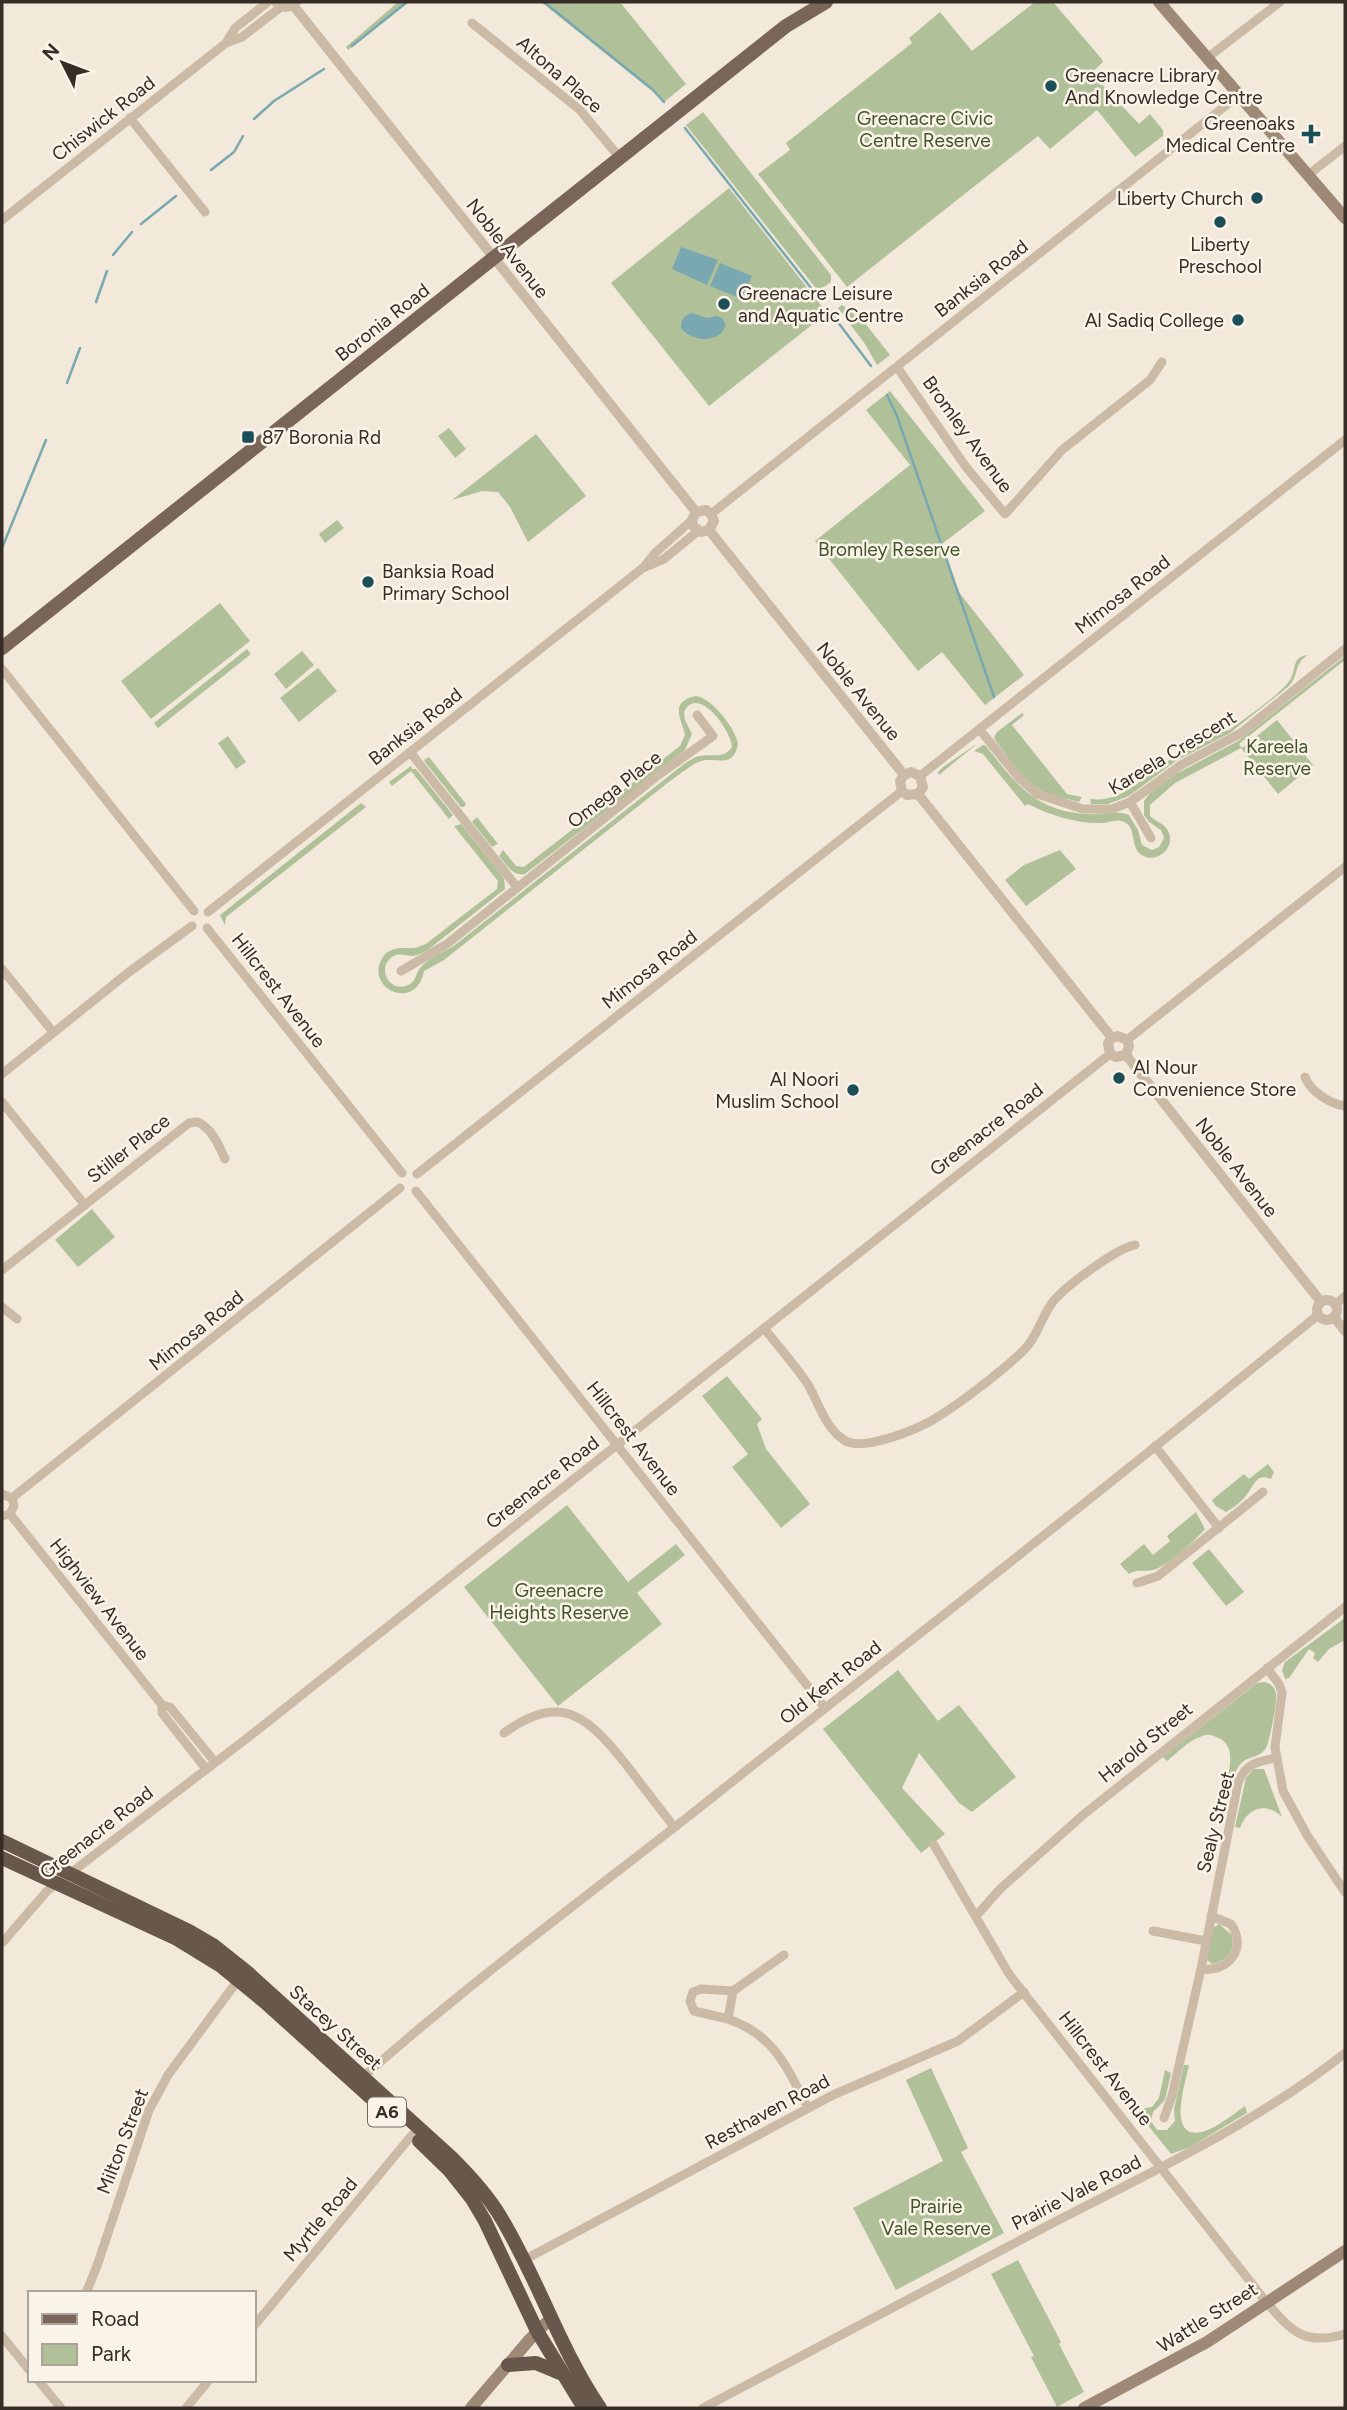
<svg xmlns="http://www.w3.org/2000/svg" width="1347" height="2410" font-family="Figtree,sans-serif">
  <style>
    .green { fill: #b0c19a }
    .water { fill: #79a8b0 }
    .lines { fill: none; stroke-linecap: round; stroke-linejoin: round }
    .stream { stroke: #79a8b0; stroke-width: 2.5 }
    .minor { stroke: #cabaa6; stroke-width: 9 }
    .tertiary { stroke: #cabaa6; stroke-width: 10 }
    .secondary { stroke: #9e8977; stroke-width: 12 }
    .primary { stroke: #796658; stroke-width: 14 }
    .trunk { stroke: #68574b; stroke-width: 14 }
    .poi-dot { fill: #1c4e58; stroke: #faf3e7; stroke-width: 2.5 }
    .labels { text-anchor: middle; stroke-width: 5; stroke-linejoin: round; paint-order: stroke }
    .shield { fill: #faf3e7; stroke: #716861; stroke-width: 2 }
    .shield-label { font-size: 18px; font-weight: bold; fill: #362d27 }
    .street-label { font-size: 19px; fill: #362d27; stroke: #faf3e7 }
    .poi-label { font-size: 19px; fill: #362d27; stroke: #faf3e7; text-anchor: start }
    .park-label { font-size: 19px; fill: #41552a; stroke: #faf3e7 }
  </style>
  <rect width="100%" height="100%" fill="#f2e9da"/>
  <g class="green">
    <polygon points="398,2 409,2 348,50 346,47"/>
    <polygon points="541,2 620,2 686,84 663,103 657,95"/>
    <polygon points="1035,2 1053,2 1101,58 1103,62 1091,73 1139,124 1150,114 1163,130 1163,136 1135,157 1097,110 1050,149 1038,136 847,287 758,174 790,150 786,143 912,43 909,38 940,12 972,51"/>
    <polygon points="703,112 831,275 831,282 818,291 686,125"/>
    <polygon points="729,188 827,313 709,406 611,283"/>
    <polygon points="842,305 864,322 890,355 877,365 865,344 838,308"/>
    <polygon points="890,391 985,511 942,544 958,591 1024,675 985,705 942,652 918,671 815,541 910,465 866,410"/>
    <polygon points="449,428 466,449 455,458 438,436"/>
    <polygon points="536,434 586,496 528,542 510,507 498,492 482,491 452,500"/>
    <polygon points="337,520 344,528 325,543 319,534"/>
    <polygon points="220,603 250,641 151,719 121,681"/>
    <polygon points="247,649 251,654 158,728 154,723"/>
    <polygon points="302,651 314,665 286,689 274,674"/>
    <path d="M1308,655c-15,9 -8,19 -19,31l-59,47 -54,28 -47,35 -21,8h-17l-1,-5c33,4 52,-22 78,-38 19,-12 39,-21 59,-32l1,2c16,-12 52,-36 62,-51 7,-11 1,-23 18,-25z"/>
    <path d="M1345,656v4l-106,84 3,4 35,-28 36,45 -35,29 -37,-46 -66,35 -25,22v11c5,5 13,7 17,13 12,18 -13,38 -28,24 -9,-10 -2,-27 -17,-32 -7,-2 -14,2 -21,2 -23,1 -52,-8 -73,-19l-3,2 -42,-52 -9,-3 9,-6 3,1c29,37 49,65 100,68 12,1 33,-4 43,1l9,15 4,15 10,5 7,-3 5,-9 -3,-8 -12,-8 -5,-7v-14l6,-8 26,-19 62,-33z"/>
    <polygon points="318,668 337,691 299,722 280,698"/>
    <path d="M696,696c16,2 40,33 42,48 -5,27 -24,11 -40,18 -10,5 -19,13 -28,19l-226,179 -20,11c-8,44 -66,15 -38,-18 17,-11 22,1 41,-10l70,-54 1,-8 -44,-55 7,-2 43,54 1,11 -76,60c-5,3 -10,6 -16,7 -8,0 -14,-4 -21,1 -17,13 0,38 18,27 7,-4 6,-13 12,-18 8,-9 23,-14 33,-21l229,-181c6,-4 10,-7 16,-8 13,-3 23,4 32,-9 0,-15 -34,-64 -48,-35l1,8 7,14 -7,16 -160,124c-12,3 -19,-10 -26,-18l4,-6 13,16 8,1 156,-121 5,-11c-3,-16 -17,-33 11,-39z"/>
    <path d="M1022,713l2,2 -12,10 55,69 15,3 -3,5c-10,-3 -22,-5 -33,-9 -22,-9 -37,-35 -51,-53l-1,-3 3,-5z"/>
    <polygon points="228,736 246,762 236,769 218,743"/>
    <polygon points="978,743 939,775 938,772 943,767"/>
    <polygon points="429,757 466,804 464,807 461,807 425,762 424,760"/>
    <polygon points="411,766 412,769 416,769 453,815 449,819 411,771 392,786 389,782"/>
    <polygon points="361,803 366,807 226,917 225,925 220,915"/>
    <polygon points="477,817 498,844 492,847 472,822"/>
    <polygon points="1060,850 1076,869 1026,906 1005,880 1024,865"/>
    <polygon points="92,1209 115,1237 78,1267 55,1240"/>
    <polygon points="727,1376 762,1419 757,1424 766,1449 810,1504 781,1528 732,1467 748,1454 702,1396"/>
    <path d="M1268,1464l6,8 -3,7c-16,-7 -17,8 -26,18 -5,6 -12,11 -19,15l-10,-6 -4,-6 32,-26 5,5z"/>
    <polygon points="567,1505 628,1582 676,1544 685,1555 637,1593 662,1624 558,1706 464,1587"/>
    <path d="M1196,1512l9,17c-9,11 -36,35 -49,40 -10,4 -18,-1 -27,5l-9,-10 24,-20 9,11 17,-14 -3,-5z"/>
    <polygon points="1209,1549 1244,1592 1226,1606 1192,1563"/>
    <polygon points="1345,1618 1345,1640 1329,1649 1318,1662 1313,1658 1315,1653 1309,1649 1289,1678 1285,1679 1282,1670 1285,1662"/>
    <polygon points="898,1670 938,1721 959,1705 1016,1777 972,1812 959,1803 919,1753 902,1788 945,1834 921,1853 823,1729"/>
    <path d="M1265,1682c6,2 10,5 11,12 2,5 -7,50 -10,54 -9,14 -23,3 -32,28h-6c3,-15 6,-33 -12,-39 -6,-3 -10,-3 -16,0 -12,4 -23,16 -33,24l-4,-4 94,-74z"/>
    <path d="M1254,1769h10l18,48c-16,-16 -35,-9 -42,11l-5,-1 11,-49z"/>
    <path d="M1219,1924l13,11c3,15 -4,26 -20,29l-6,-5 7,-31z"/>
    <path d="M1184,2065h5c-3,16 -23,75 13,67 15,-4 31,-18 43,-26l2,7 -57,34 -19,7 -40,-50 8,5 13,-2 7,-9 6,-28 6,3 -6,27 -12,12 -2,9 6,9h10l8,-9 -1,-12z"/>
    <polygon points="931,2068 968,2148 961,2152 1004,2233 896,2290 853,2208 943,2161 906,2080"/>
    <polygon points="1018,2260 1061,2342 1059,2344 1084,2392 1057,2407 1031,2357 1034,2356 991,2274"/>
  </g>
  <g class="water">
    <polygon points="681,247 718,260 707,285 672,269"/>
    <polygon points="720,263 752,276 742,299 710,286"/>
    <path d="M692,313l15,5 9,-2 6,2 4,7c-6,19 -35,17 -45,3 0,-8 3,-13 11,-15z"/>
  </g>
  <g class="lines">
    <g class="stream">
      <polyline points="544,2 652,89 664,102"/>
      <polyline points="352,46 407,2"/>
      <polyline points="254,119 274,101 324,69"/>
      <polyline points="685,128 815,293"/>
      <polyline points="211,170 234,152 243,136"/>
      <polyline points="141,224 176,196"/>
      <polyline points="113,255 132,232"/>
      <polyline points="96,302 107,271"/>
      <polyline points="828,309 871,366"/>
      <polyline points="67,383 80,348"/>
      <polyline points="887,395 897,416 994,697"/>
      <polyline points="2,548 46,440"/>
    </g>
    <g class="minor">
      <polyline points="472,23 580,110 620,158"/>
      <polyline points="226,43 242,37 282,6"/>
      <polyline points="1207,58 1280,2"/>
      <polyline points="130,118 205,212"/>
      <polyline points="1308,175 1345,146"/>
      <polyline points="2,220 226,43 235,28 268,2"/>
      <polyline points="897,367 966,467 1005,514 1062,450 1150,380 1162,362"/>
      <polyline points="711,514 1239,95"/>
      <polyline points="645,567 664,559 698,531"/>
      <polyline points="2,669 194,911"/>
      <polyline points="980,730 1019,778 1037,794 1083,809 1112,809 1130,802 1181,765 1241,733 1345,649"/>
      <polyline points="410,752 517,887"/>
      <polyline points="920,776 1345,440"/>
      <polyline points="1130,802 1151,838"/>
      <polyline points="208,912 644,567 655,553 692,520"/>
      <polyline points="207,928 402,1173"/>
      <polyline points="2,969 53,1032"/>
      <polyline points="401,971 447,944 657,776 713,736 697,715"/>
      <polyline points="1127,1040 1345,867"/>
      <polyline points="2,1074 129,972 192,926"/>
      <path d="M1305,1077c5,14 25,27 40,29"/>
      <polyline points="2,1102 85,1205"/>
      <polyline points="417,1174 902,791"/>
      <polyline points="416,1191 825,1708"/>
      <path d="M2,1270l187,-147 9,-1c15,8 20,22 27,37"/>
      <polyline points="1336,1304 1345,1296"/>
      <polyline points="2,1307 17,1319"/>
      <path d="M764,1328c14,18 30,36 43,55 12,19 17,44 37,57 17,12 68,-9 85,-18 27,-15 72,-50 94,-71 13,-12 17,-30 27,-45 9,-16 67,-58 85,-61"/>
      <polyline points="1155,1446 1219,1528"/>
      <polyline points="2,1494 12,1498 14,1506 10,1514 2,1516"/>
      <polyline points="12,1498 400,1188"/>
      <polyline points="10,1514 162,1705 162,1713 206,1769"/>
      <polyline points="1137,1583 1158,1576 1263,1492"/>
      <polyline points="1267,1668 1279,1684 1282,1693 1275,1747 1283,1791 1307,1835 1345,1892"/>
      <polyline points="162,1705 170,1707 215,1762"/>
      <path d="M504,1733c59,-43 86,-14 124,34 15,20 31,40 46,60"/>
      <path d="M934,1845l75,129 258,329c25,29 38,43 78,31"/>
      <polyline points="976,1916 1000,1889 1083,1815 1345,1607"/>
      <polyline points="1153,1931 1206,1941"/>
      <polyline points="2,1943 47,1891 246,1739 1110,1054"/>
      <path d="M784,1955l-51,36 -5,28c47,16 59,49 80,89"/>
      <path d="M1201,1969c27,4 47,-21 30,-45l-20,-8"/>
      <polyline points="728,2019 694,2011 690,2001 693,1992 701,1989 733,1991"/>
      <path d="M363,2077c104,-92 216,-175 326,-261 210,-167 422,-331 629,-501"/>
      <path d="M1164,2118l8,-22 29,-127 37,-186c7,-19 20,-22 38,-25"/>
      <polyline points="524,2260 833,2095 958,2041 1024,1992"/>
      <polyline points="86,2293 97,2266 149,2110 168,2075 238,1980"/>
      <polyline points="254,2326 412,2135"/>
      <polyline points="2,2336 30,2371"/>
      <polyline points="38,2380 61,2408"/>
      <polyline points="186,2408 209,2380"/>
      <path d="M703,2408c115,-60 229,-122 344,-182 102,-53 207,-101 298,-173"/>
    </g>
    <g class="tertiary">
      <path d="M276,2c6,7 14,6 20,0"/>
      <polyline points="293,5 696,512"/>
      <polyline points="696,512 692,520 693,526 701,532 709,530"/>
      <polyline points="696,512 706,510 711,514 714,521 709,530"/>
      <polyline points="709,530 904,775"/>
      <polyline points="904,775 911,772 920,776 923,787 918,794"/>
      <polyline points="904,775 900,781 902,791 907,795 918,794"/>
      <polyline points="918,794 1112,1038"/>
      <polyline points="1112,1038 1108,1043 1110,1054 1116,1057 1126,1055"/>
      <polyline points="1112,1038 1118,1036 1127,1040 1129,1046 1126,1055"/>
      <polyline points="1126,1055 1321,1302"/>
      <circle cx="1327" cy="1310" r="10"/>
      <polyline points="1334,1317 1345,1331"/>
    </g>
    <g class="secondary">
      <polyline points="1159,2 1345,218"/>
      <polyline points="471,2408 530,2339 550,2319"/>
      <polyline points="1084,2408 1207,2342 1345,2251"/>
    </g>
    <polyline class="primary" points="2,648 786,26 826,2"/>
    <g class="trunk">
      <path d="M2,1841l187,90 24,14 34,27 205,186c18,18 35,36 48,58 38,62 59,132 100,192"/>
      <polyline points="2,1858 177,1939 221,1966 266,2003 370,2097"/>
      <polyline points="419,2141 449,2170 472,2199 485,2221 537,2331 584,2408"/>
      <polyline points="508,2365 536,2363 560,2373"/>
    </g>
  </g>
  <g class="poi-dot">
    <circle cx="1051" cy="86" r="7"/>
    <path d="M1307.5 123.5h7v7h7v7h-7v7h-7v-7h-7v-7h7z"/>
    <circle cx="1257" cy="198" r="7"/>
    <circle cx="1220" cy="222" r="7"/>
    <circle cx="724" cy="304" r="7"/>
    <circle cx="1238" cy="320" r="7"/>
    <rect x="241" y="430" width="14" height="14" rx="3.5"/>
    <circle cx="368" cy="582" r="7"/>
    <circle cx="1119" cy="1078" r="7"/>
    <circle cx="853" cy="1090" r="7"/>
  </g>
  <g class="labels">
    <rect class="shield" x="368" y="2097.5" width="38" height="29" rx="5"/>
    <g class="shield-label">
      <text x="387" y="2118">A6</text>
    </g>
    <g class="street-label">
      <text transform="translate(560 74) rotate(41)" y="7">Altona Place</text>
      <text transform="translate(103 118) rotate(-38)" y="7">Chiswick Road</text>
      <text transform="translate(508 248) rotate(52)" y="7">Noble Avenue</text>
      <text transform="translate(981 278) rotate(-38)" y="7">Banksia Road</text>
      <text transform="translate(382 322) rotate(-38)" y="7">Boronia Road</text>
      <text transform="translate(968 434) rotate(54)" y="7">Bromley Avenue</text>
      <text transform="translate(1122 594) rotate(-38)" y="7">Mimosa Road</text>
      <text transform="translate(859 691) rotate(51)" y="7">Noble Avenue</text>
      <text transform="translate(415 726) rotate(-38)" y="7">Banksia Road</text>
      <text transform="translate(1172 752) rotate(-31)" y="7">Kareela Crescent</text>
      <text transform="translate(614 789) rotate(-38)" y="7">Omega Place</text>
      <text transform="translate(649 969) rotate(-38)" y="7">Mimosa Road</text>
      <text transform="translate(279 990) rotate(52)" y="7">Hillcrest Avenue</text>
      <text transform="translate(986 1129) rotate(-38)" y="7">Greenacre Road</text>
      <text transform="translate(128 1148) rotate(-38)" y="7">Stiller Place</text>
      <text transform="translate(1237 1167) rotate(52)" y="7">Noble Avenue</text>
      <text transform="translate(196 1330) rotate(-39)" y="7">Mimosa Road</text>
      <text transform="translate(634 1438) rotate(52)" y="7">Hillcrest Avenue</text>
      <text transform="translate(542 1482) rotate(-38)" y="7">Greenacre Road</text>
      <text transform="translate(100 1599) rotate(52)" y="7">Highview Avenue</text>
      <text transform="translate(830 1682) rotate(-38)" y="7">Old Kent Road</text>
      <text transform="translate(1145 1742) rotate(-39)" y="7">Harold Street</text>
      <text transform="translate(1215 1822) rotate(-76)" y="7">Sealy Street</text>
      <text transform="translate(96 1832) rotate(-38)" y="7">Greenacre Road</text>
      <text transform="translate(336 2027) rotate(42)" y="7">Stacey Street</text>
      <text transform="translate(1106 2068) rotate(52)" y="7">Hillcrest Avenue</text>
      <text transform="translate(767 2111) rotate(-28)" y="7">Resthaven Road</text>
      <text transform="translate(122 2141) rotate(-69)" y="7">Milton Street</text>
      <text transform="translate(1076 2192) rotate(-27)" y="7">Prairie Vale Road</text>
      <text transform="translate(320 2219) rotate(-50)" y="7">Myrtle Road</text>
      <text transform="translate(1207 2317) rotate(-32)" y="7">Wattle Street</text>
    </g>
    <g class="poi-label">
      <text x="1065" y="82">Greenacre Library<tspan x="1065" dy="22">And Knowledge Centre</tspan></text>
      <text x="1295" y="130" text-anchor="end">Greenoaks<tspan x="1295" dy="22">Medical Centre</tspan></text>
      <text x="1243" y="205" text-anchor="end">Liberty Church</text>
      <text x="1220" y="251" text-anchor="middle">Liberty<tspan x="1220" dy="22">Preschool</tspan></text>
      <text x="738" y="300">Greenacre Leisure<tspan x="738" dy="22">and Aquatic Centre</tspan></text>
      <text x="1224" y="327" text-anchor="end">Al Sadiq College</text>
      <text x="262" y="444">87 Boronia Rd</text>
      <text x="382" y="578">Banksia Road<tspan x="382" dy="22">Primary School</tspan></text>
      <text x="1133" y="1074">Al Nour<tspan x="1133" dy="22">Convenience Store</tspan></text>
      <text x="839" y="1086" text-anchor="end">Al Noori<tspan x="839" dy="22">Muslim School</tspan></text>
    </g>
    <g class="park-label">
      <text x="925" y="125">Greenacre Civic<tspan x="925" dy="22">Centre Reserve</tspan></text>
      <text x="889" y="556">Bromley Reserve</text>
      <text x="1277" y="753">Kareela<tspan x="1277" dy="22">Reserve</tspan></text>
      <text x="559" y="1597">Greenacre<tspan x="559" dy="22">Heights Reserve</tspan></text>
      <text x="936" y="2213">Prairie<tspan x="936" dy="22">Vale Reserve</tspan></text>
    </g>
  </g>
  <rect width="1347" height="2410" fill="none" stroke="#362d27" stroke-width="7"/>
  <rect x="28" y="2291" width="228" height="91" fill="#faf3e7" stroke="#aca49a" stroke-width="2"/>
  <rect x="42" y="2314" width="35" height="10" fill="#796658" stroke="#aca49a" stroke-width="2"/>
  <text x="91" y="2326" font-size="21" fill="#362d27">Road</text>
  <rect x="42" y="2344" width="35" height="21" fill="#b0c19a" stroke="#aca49a" stroke-width="2"/>
  <text x="91" y="2361" font-size="21" fill="#362d27">Park</text>
  <g transform="translate(63 63) rotate(312)" stroke="#faf3e7" stroke-width="5" paint-order="stroke">
  <path d="M0-5L12 26L0 18L-12 26Z" fill="#362d27"/>
  <text y="-10" font-size="19" font-weight="bold" text-anchor="middle" fill="#362d27">N</text>
  </g>
</svg>
